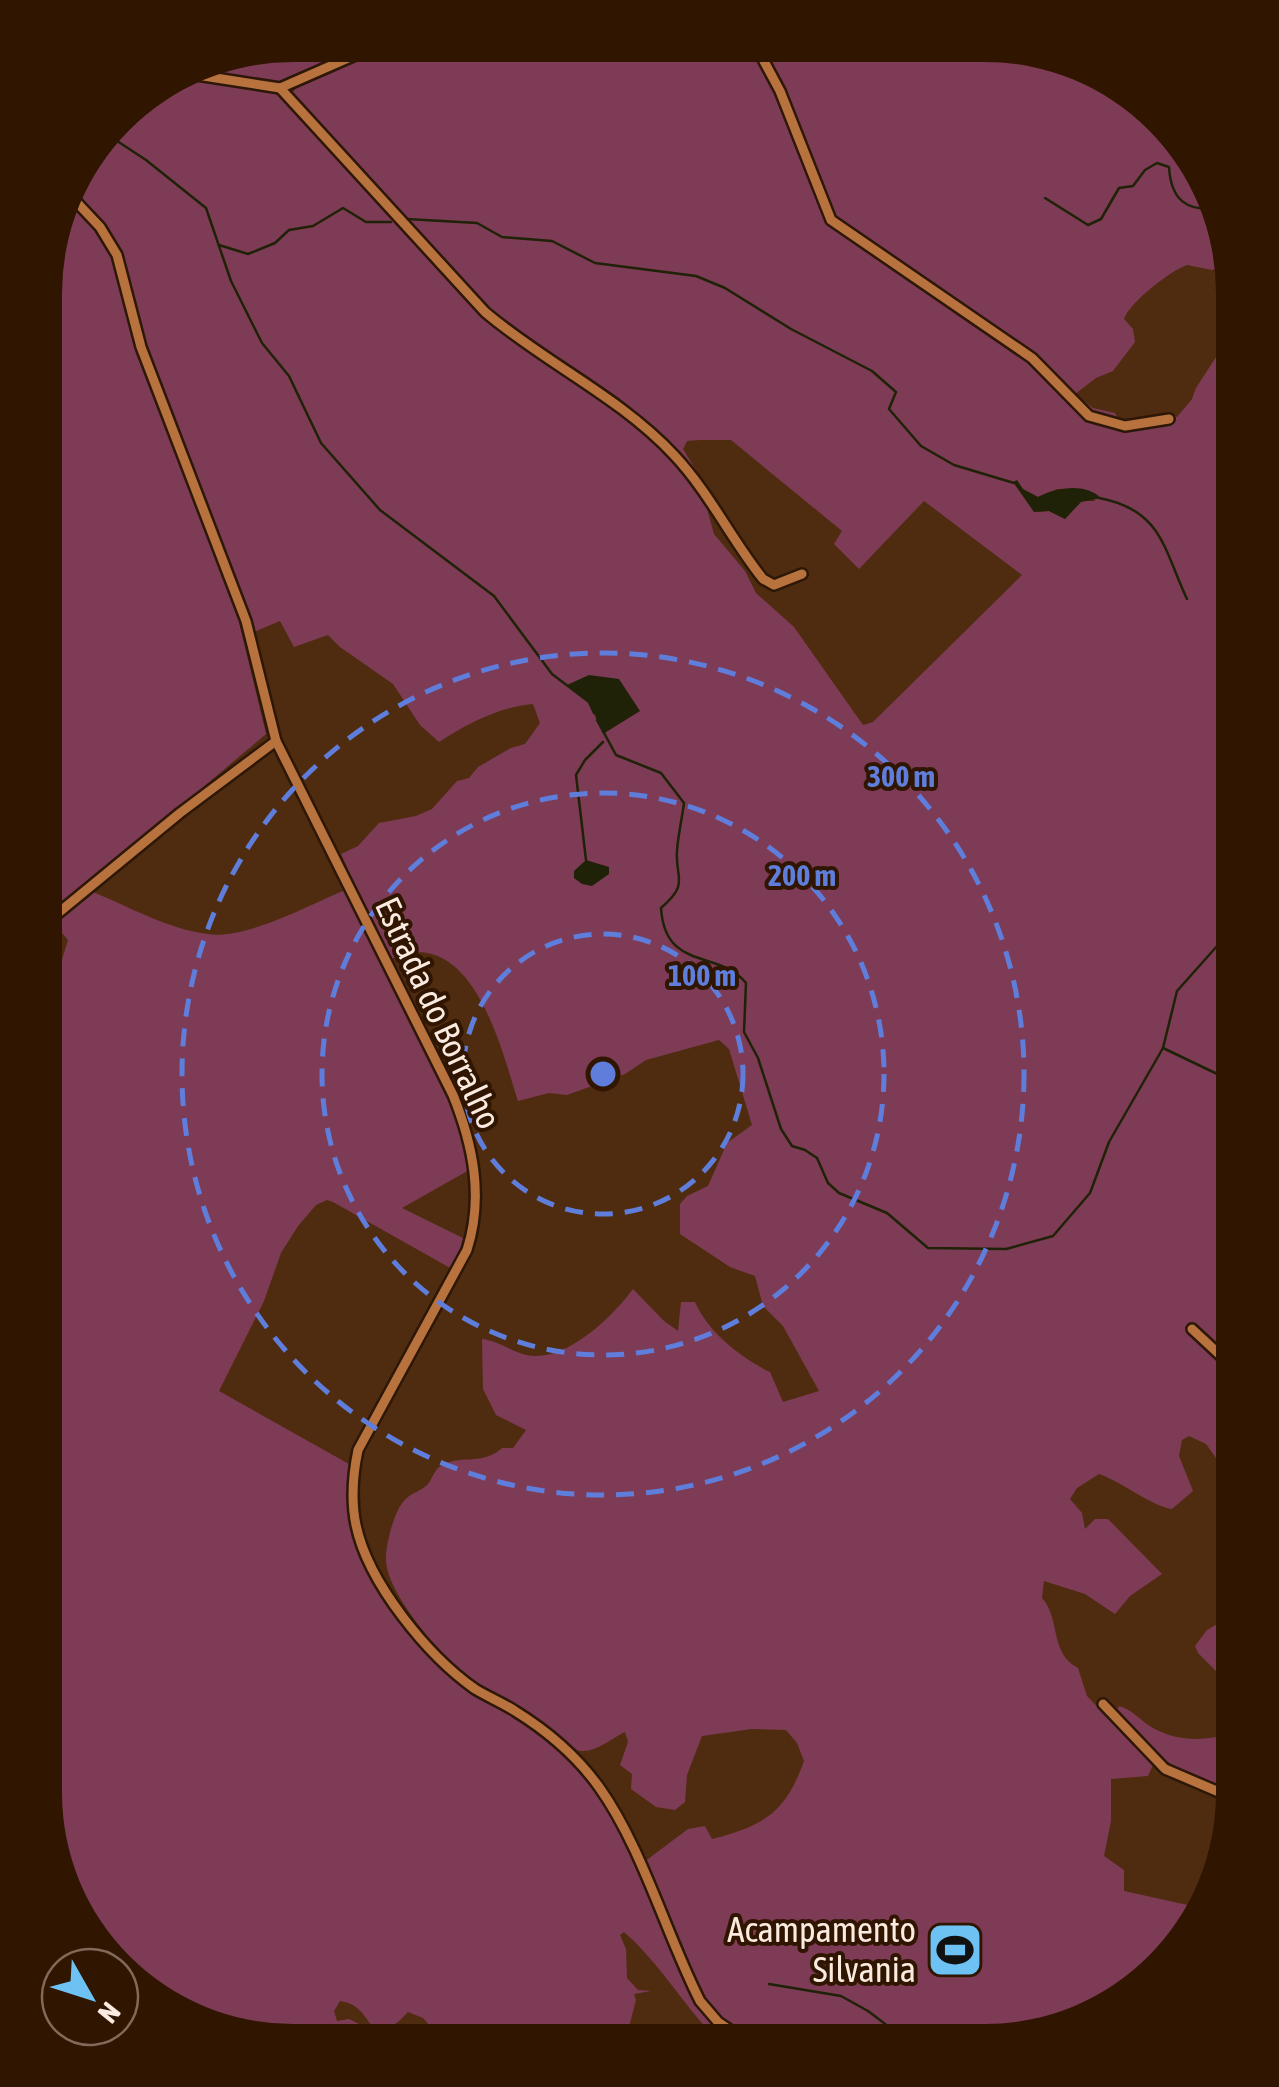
<svg xmlns="http://www.w3.org/2000/svg" width="1279" height="2087" font-family="'Asap Condensed',sans-serif">
  <style>
    .green { fill: #7e3b56; fill-rule: evenodd }
    .water { fill: #1f2206 }
    .lines { fill: none; stroke-linecap: round; stroke-linejoin: round }
    .stream { stroke: #1f2206; stroke-width: 2.5 }
    .minor-casing { stroke: #2d1707; stroke-width: 14 }
    .minor { stroke: #b7723e; stroke-width: 9 }
    .ring { fill: none; stroke: #5f7dda; stroke-width: 5; stroke-dasharray: 18 12 }
    .labels { text-anchor: middle; stroke-width: 8; stroke-linejoin: round; paint-order: stroke }
    .street-label { font-size: 35px; fill: #faeae0; stroke: #301501 }
    .poi-label { font-size: 35px; fill: #faeae0; stroke: #301501; text-anchor: end }
    .centre { fill: #5f7dda; stroke: #301501; stroke-width: 5 }
    .ring-label { font-size: 30px; text-anchor: middle; font-weight: bold; fill: #5f7dda; stroke: #301501; stroke-width: 8; stroke-linejoin: round; paint-order: stroke }
  </style>
  <rect width="100%" height="100%" fill="#4f2c10"/>
  <g class="green">
    <polygon points="293,45 364,45 284,83 190,69 199,64"/>
    <path d="M381,46l653,4 115,56 66,93 14,67 -17,4 -25,-5c-17,6 -57,37 -63,54l9,10 2,13 -22,29 -17,7 -21,16 18,14 22,5 5,9 48,-8 9,3 15,-18 4,-11 24,-37 2,-25 12,-15v1172l-28,-39 -17,-8 -7,4 -3,16 14,35 -21,18c-21,-3 -48,-26 -73,-35l-22,14 -7,11 12,14 3,16 10,-10h13l54,55 -32,22 -15,18 -30,-20 -41,-13 -2,17c19,21 7,55 36,70l9,28 66,69 -5,11 -37,3v42l-7,35 20,14v21l68,15 -1,16 -8,22 -103,79 -94,19 -229,-1c-26,-12 -42,-26 -58,-50l-55,-129 44,-33 17,-3 7,13c52,-14 73,-25 92,-78l-7,-18 -11,-13 -34,-1 -50,7 -15,39 -2,27 -10,8 -19,-3 -25,-18 1,-15 -12,-9 8,-23 -3,-10c-15,7 -31,23 -49,18 -14,-4 -29,-24 -41,-33 -21,-14 -46,-24 -66,-39 -26,-20 -81,-83 -83,-117 -1,-13 6,-39 12,-51 9,-17 16,-15 28,-24 6,-5 7,-14 13,-19 20,-14 42,0 63,-19h11l13,-18 -30,-15 -13,-26 -1,-50c19,2 34,17 53,17 36,1 79,-41 98,-67l31,32 14,10 3,-29h14c13,30 46,56 75,70l13,30 36,-11 -36,-65 -20,-20 -8,-30 -25,-9 -50,-33v-30l7,-8 21,-10 19,-43 25,-18 -23,-76 -10,-9 -73,20 -21,14 -58,21 -18,-2 -31,8c-15,-46 -38,-147 -99,-149 -11,0 -21,4 -31,8l-47,-106 17,-8 21,-23 37,-7 16,-7 25,-28 12,-3 9,-11 33,-19 14,-4 15,-21 -7,-19c-34,3 -66,20 -94,38l-19,-17 -27,-41 -53,-37 -12,-12 -34,12 -14,-26 -26,11 -67,-182 -43,-107 -22,-87 -8,-17 -45,-50 60,-82 46,-29 103,16 9,8 7,-3 -2,-6 7,-8zM700,440h31l111,91 -8,13 25,25 65,-68 98,74 -149,147 -10,3 -69,-98 -38,-34 -11,-22 -31,-37 -10,-36 1,-13 -22,-36 4,-8zM1017,481l5,8 16,8 19,-8h23l16,12h-15l-16,18 -16,-8 -10,1 -26,-30z"/>
    <polygon points="67,194 110,244 134,327 230,585 266,734 53,914 46,907 47,261"/>
    <path d="M345,890l109,218 11,30 6,31 -69,39 63,31 -13,30 -119,-67 -6,-2 -11,5 -18,21 -17,27 -17,48 -45,90 130,73 5,72 10,28 24,39 27,38 12,8 29,31 16,15 29,11 47,31 41,41 23,36 36,75 47,111 16,24 22,17h-14c-35,-34 -58,-77 -95,-109l-4,3 6,14 1,29 11,12 13,1 -17,3 2,6 -8,31 21,10 -223,-1 5,-13 -8,-9 -15,-6 -10,10 -20,13c-12,-16 -17,-31 -38,-34l-6,10 3,10 12,-2 10,5 -1,12 -6,4h-92l-118,-50 -78,-102 -19,-94 1,-805 10,-10 12,-39 -15,-18 38,-31c36,15 77,38 116,43 39,6 102,-29 138,-44z"/>
    <polygon points="1233,1615 1233,1707 1222,1677 1198,1653 1195,1646 1207,1630"/>
    <path d="M1119,1706c14,4 22,15 34,22 27,15 52,12 80,6v59c-45,-18 -90,-37 -116,-83z"/>
  </g>
  <g class="water">
    <path d="M1017,480l6,9 15,8c17,-9 46,-15 63,1l-20,4 -16,17 -16,-8 -15,1 -21,-30z"/>
    <polygon points="589,675 619,679 640,711 603,734 589,702 567,685"/>
    <polygon points="586,860 609,867 609,874 592,886 582,884 574,878 574,871"/>
  </g>
  <g class="lines">
    <g class="stream">
      <polyline points="108,135 146,160 206,208 231,281 262,343 289,376 321,443 380,510 494,596 552,674 589,702 594,713"/>
      <path d="M1045,198l43,27 13,-6 18,-31 14,-2 12,-16 12,-7 12,4c2,33 17,44 48,42"/>
      <polyline points="407,219 477,223 502,237 552,241 595,263 696,276 725,288 791,329 872,371 896,392 889,409 921,446 954,465 1014,483"/>
      <polyline points="219,245 248,254 275,243 289,230 313,226 343,208 366,222 391,222"/>
      <path d="M1099,498c64,12 65,53 88,101"/>
      <path d="M597,720l19,35 45,18 23,30c-2,16 -6,32 -7,48 -2,28 13,32 -16,57 4,64 58,41 85,75l-2,49 14,26 23,71 11,17 13,4 12,8 11,25 11,10 48,20 41,35 78,1 47,-13 37,-43 19,-51 54,-94 14,-57 57,-64"/>
      <polyline points="586,860 576,775 585,760 603,742"/>
      <polyline points="1163,1048 1234,1082"/>
      <polyline points="769,1984 841,1996 868,2011 909,2042"/>
    </g>
    <g class="minor-casing">
      <g id="minor">
        <polyline points="757,48 780,91 831,220 1032,358 1089,416 1125,426 1169,419"/>
        <polyline points="184,73 280,88 376,46"/>
        <path d="M280,88l205,224c60,51 135,85 189,143 35,37 57,84 89,124l11,6 28,-11"/>
        <path d="M68,193l32,34 17,28 24,92 105,274 30,120 177,354c20,50 31,102 14,155l-109,200c-5,24 -7,51 -2,75 12,58 72,131 119,164 13,8 28,14 40,22 34,21 61,44 84,76 43,60 67,147 101,214l18,21 28,19"/>
        <polyline points="46,923 180,813 276,741"/>
        <polyline points="1192,1329 1234,1368"/>
        <polyline points="1103,1704 1165,1769 1233,1798"/>
      </g>
    </g>
    <use href="#minor" class="minor"/>
  </g>
  <g class="ring">
    <circle cx="603" cy="1074" r="140"/>
    <circle cx="603" cy="1074" r="281"/>
    <circle cx="603" cy="1074" r="421"/>
  </g>
  <defs>
    <g id="stadium-square" transform="scale(2.875)"><rect x="-9" y="-9" width="18" height="18" rx="4" fill="#6ec2f3" stroke="#301501"/><path d="M0-5a6.5 5 0 1 0 0 10a6.5 5 0 1 0 0-10ZM-3.5-1.8h7v3.6h-7Z" fill="#111"/></g>
  </defs>
  <g fill-rule="evenodd">
    <use href="#stadium-square" x="955" y="1950"/>
  </g>
  <g class="labels">
    <g class="street-label">
      <text transform="translate(438 1013) rotate(65)" y="12">Estrada do Borralho</text>
    </g>
    <g class="poi-label">
      <text x="916" y="1942">Acampamento<tspan x="916" dy="40">Silvania</tspan></text>
    </g>
  </g>
  <path d="M0 0H1279V2087H0ZM293 62H985A231 231 0 0 1 1216 293V1793A231 231 0 0 1 985 2024H293A231 231 0 0 1 62 1793V293A231 231 0 0 1 293 62Z" fill="#301501" fill-rule="evenodd"/>
  <circle cx="603" cy="1074" r="15" class="centre"/>
  <g class="ring-label">
    <text x="901" y="787">300 m</text>
    <text x="802" y="886">200 m</text>
    <text x="702" y="986">100 m</text>
  </g>
  <g transform="translate(90 1997) rotate(129)"><circle r="48" fill="#301501" stroke="#816a5a" stroke-width="2.5"/>
  <path d="M0-8L18 38L0 25L-18 38Z" fill="#6ec2f3"/>
  <text y="-15" font-size="28" font-weight="bold" text-anchor="middle" fill="#faeae0">N</text>
  </g>
</svg>
